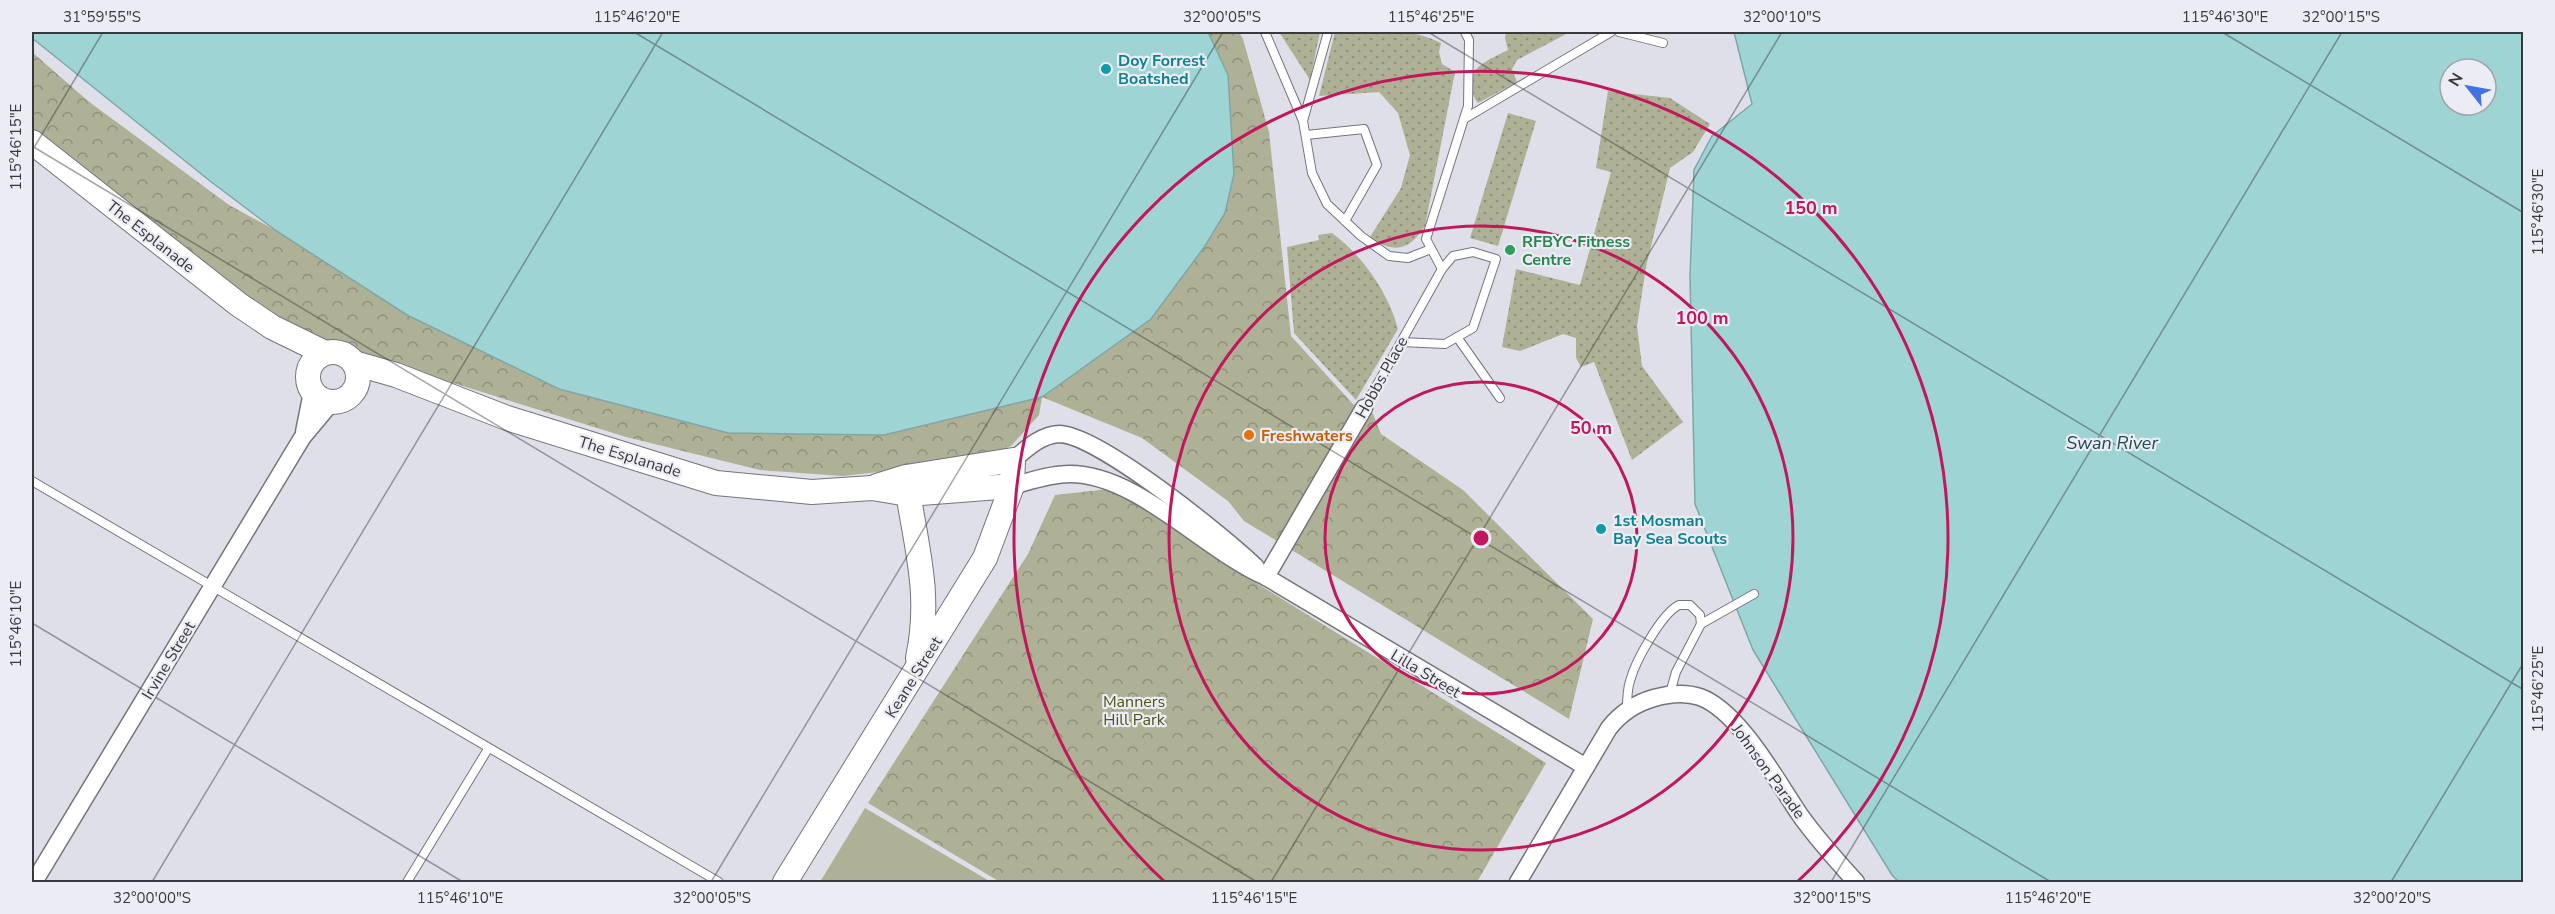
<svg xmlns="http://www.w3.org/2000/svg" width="2555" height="914" font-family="'Nunito Sans',sans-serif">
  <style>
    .grass { fill: url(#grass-dots) }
    .park { fill: url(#park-crowns) }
    .garden { fill: #aeb195 }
    .water { fill: #9fd4d5; stroke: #80a6a7; stroke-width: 1.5; fill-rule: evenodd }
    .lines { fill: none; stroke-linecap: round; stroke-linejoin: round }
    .lane-casing { stroke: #74757c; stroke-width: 10 }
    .street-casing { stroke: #74757c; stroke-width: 19 }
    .secondary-casing { stroke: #74757c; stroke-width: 26 }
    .lane { stroke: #fff; stroke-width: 8 }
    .street { stroke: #fff; stroke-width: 16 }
    .secondary { stroke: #fff; stroke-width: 24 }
    .ticks { fill: none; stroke: #39393d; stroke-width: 1.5; stroke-opacity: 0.45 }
    .ring { fill: none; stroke: #c2185b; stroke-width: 3 }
    .culture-dot { fill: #0f9aa8; stroke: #ececf5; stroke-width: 2 }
    .leisure-dot { fill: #2e9e5b; stroke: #ececf5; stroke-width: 2 }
    .food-dot { fill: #e8710a; stroke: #ececf5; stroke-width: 2 }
    .labels { text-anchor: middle; stroke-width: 4.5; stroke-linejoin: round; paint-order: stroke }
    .culture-label { font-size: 16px; font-weight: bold; fill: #0d838f; stroke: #ececf5; text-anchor: start }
    .street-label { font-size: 16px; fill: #39393d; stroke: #ececf5 }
    .leisure-label { font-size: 16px; font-weight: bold; fill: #27864d; stroke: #ececf5; text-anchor: start }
    .food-label { font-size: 16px; font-weight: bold; fill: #c56008; stroke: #ececf5; text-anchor: start }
    .park-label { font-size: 16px; fill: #4f5413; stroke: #ececf5 }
    .water-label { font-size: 18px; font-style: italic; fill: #1b4b4c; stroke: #ececf5 }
    .centre { fill: #c2185b; stroke: #ececf5; stroke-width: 3 }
    .ring-label { font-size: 18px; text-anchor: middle; font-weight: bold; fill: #c2185b; stroke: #ececf5; stroke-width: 4.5; stroke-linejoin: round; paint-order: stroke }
    .neatline { fill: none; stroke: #39393d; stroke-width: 2 }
    .ticks-label { font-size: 15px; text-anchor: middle; fill: #39393d }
  </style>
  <defs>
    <pattern id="grass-dots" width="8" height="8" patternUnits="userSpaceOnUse" patternTransform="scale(1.5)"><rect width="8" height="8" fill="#aeb195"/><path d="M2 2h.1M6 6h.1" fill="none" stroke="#8f917b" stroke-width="1.8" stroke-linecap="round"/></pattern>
    <pattern id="park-crowns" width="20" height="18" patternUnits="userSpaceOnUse" patternTransform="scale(1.5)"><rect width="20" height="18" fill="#aeb195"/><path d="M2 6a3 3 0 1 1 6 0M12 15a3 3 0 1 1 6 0" fill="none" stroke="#8f917b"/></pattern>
  </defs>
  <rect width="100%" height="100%" fill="#dedfe8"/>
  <g class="grass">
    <polygon points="1279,32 1320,32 1310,80"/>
    <path d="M1335,32c36,0 74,-6 106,11l-2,9 3,12 13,8 -30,154c-16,25 -31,28 -55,11l31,-49 9,-33 -12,-42 -19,-21 -60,4z"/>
    <path d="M1506,32h64l-53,28 -5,9 5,13 -39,21c-21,-31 6,-41 30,-53l-3,-12z"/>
    <polygon points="1608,91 1670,98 1710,124 1693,152 1670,168 1646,267 1637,326 1642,366 1683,422 1632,460 1594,362 1581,367 1576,358 1576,338 1563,334 1520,351 1502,347 1516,269 1580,285 1611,172 1596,168"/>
    <polygon points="1508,113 1536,121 1498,246 1470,238"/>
    <path d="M1332,233c31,23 56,59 66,96l-42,71 -62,-67 -7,-86 32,-7 -1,-5z"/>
  </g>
  <g class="park">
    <polygon points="1208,32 1239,32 1243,39 1269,132 1291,336 1353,404 1373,414 1381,434 1463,490 1593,619 1569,719 1244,521 1228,501 1142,438 1042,397 1039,415 1011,446 976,461 843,476 760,470 626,437 386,362 303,332 214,274 32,128 32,52 88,101 229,205 275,230 407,315 728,433 884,435 1042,397 1151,319 1205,246 1225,213 1228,75"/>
    <polygon points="1118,488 1253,581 1546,763 1477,882 1000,882 868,803 1028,554 1055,495"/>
  </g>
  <polygon class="garden" points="865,808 991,882 820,882"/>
  <g class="water">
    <polygon points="32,32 1208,32 1228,75 1234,174 1225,213 1205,246 1151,319 1042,397 884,435 728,433 559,389 407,315 275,230 210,181 32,38"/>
    <path d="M1734,32h789v850h-624l-7,-7 -139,-225 -58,-146 -5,-227 4,-107 18,-34 40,-32zM2450,69h36v36h-36z"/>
  </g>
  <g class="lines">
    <g class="lane-casing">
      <g id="lane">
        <polyline points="1265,32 1303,121"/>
        <polyline points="1328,32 1303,121 1312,173 1327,204 1361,236 1389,256 1408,258 1431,249"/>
        <polyline points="1619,32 1663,43"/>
        <polyline points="1464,119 1611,32"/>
        <polyline points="1306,135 1364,129 1377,165 1345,221"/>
        <polyline points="1442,269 1426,239 1468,106 1469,40 1465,32"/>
        <polyline points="1457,337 1500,398"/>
        <polyline points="1364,408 1442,269 1453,256 1473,252 1496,259 1473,328 1445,344 1401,342"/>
        <polyline points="32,481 719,882"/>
        <polyline points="1701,624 1754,594"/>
        <polyline points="1670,693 1676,672 1701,624"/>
        <path d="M1627,710c0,-10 0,-20 3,-29 5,-19 31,-67 49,-76h11l10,10 1,9"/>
        <polyline points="407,882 488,749"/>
      </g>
    </g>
    <g class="street-casing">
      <g id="street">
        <polyline points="304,432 312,392"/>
        <path d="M1013,460c13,-11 29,-26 47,-26 40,2 165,103 196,133"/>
        <path d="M1012,486c19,-5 38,-12 58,-12 67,0 134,76 196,103l320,190"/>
        <polyline points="1266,577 1364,408"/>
        <polyline points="34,882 302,438 332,402"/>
        <path d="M1518,882l91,-154c12,-15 27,-25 45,-30 14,-4 31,-6 46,-1 39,14 77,84 100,118 17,24 36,45 56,67"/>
      </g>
    </g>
    <g class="secondary-casing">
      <g id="secondary">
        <polyline points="32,142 238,304 272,327 325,353"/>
        <circle cx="333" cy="377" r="25"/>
        <polyline points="354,363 396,375 507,418 716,483 812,492 872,488 908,494 1012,486"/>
        <path d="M906,479c9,66 26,112 12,179"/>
        <polyline points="785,882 985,558 1012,486 1013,460 906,477 877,486"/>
      </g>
    </g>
    <use href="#lane" class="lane"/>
    <use href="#street" class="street"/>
    <use href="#secondary" class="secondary"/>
  </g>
  <path class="ticks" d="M634,32l1417,850M1428,32l1096,658M2222,32l302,181M32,146l1225,736M32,151l71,-119M32,623l431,259M152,882l511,-850M711,882l512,-850M1271,882l511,-850M1831,882l511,-850M2391,882l133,-220"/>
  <g class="ring">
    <circle cx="1481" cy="538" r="156"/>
    <circle cx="1481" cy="538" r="312"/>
    <path d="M1165 882A467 467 0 1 1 1797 882"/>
  </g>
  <g class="culture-dot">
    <circle cx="1106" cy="69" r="6"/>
    <circle cx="1601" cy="529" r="6"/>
  </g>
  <circle class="leisure-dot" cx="1510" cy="250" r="6"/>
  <circle class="food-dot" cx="1249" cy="435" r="6"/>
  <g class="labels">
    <g class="culture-label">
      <text x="1118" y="66">Doy Forrest<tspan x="1118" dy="18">Boatshed</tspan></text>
      <text x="1613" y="526">1st Mosman<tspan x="1613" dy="18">Bay Sea Scouts</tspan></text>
    </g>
    <g class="street-label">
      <text transform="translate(151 236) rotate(38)" y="6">The Esplanade</text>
      <text transform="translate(1381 377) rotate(-61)" y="6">Hobbs Place</text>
      <text transform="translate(630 456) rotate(17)" y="6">The Esplanade</text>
      <text transform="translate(168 660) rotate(-59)" y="6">Irvine Street</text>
      <text transform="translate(1426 673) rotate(31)" y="6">Lilla Street</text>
      <text transform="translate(913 677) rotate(-58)" y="6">Keane Street</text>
      <text transform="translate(1769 771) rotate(54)" y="6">Johnson Parade</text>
    </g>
    <g class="leisure-label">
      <text x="1522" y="247">RFBYC Fitness<tspan x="1522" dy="18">Centre</tspan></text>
    </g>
    <g class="food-label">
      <text x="1261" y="441">Freshwaters</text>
    </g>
    <g class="park-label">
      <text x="1134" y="707">Manners<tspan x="1134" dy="18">Hill Park</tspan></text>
    </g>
    <g class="water-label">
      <text x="2112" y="449">Swan River</text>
    </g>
  </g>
  <circle cx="1481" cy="538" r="9" class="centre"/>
  <g class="ring-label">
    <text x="1811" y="214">150 m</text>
    <text x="1702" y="324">100 m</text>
    <text x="1591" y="434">50 m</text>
  </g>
  <rect width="2555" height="914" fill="none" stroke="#ececf5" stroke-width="66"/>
  <g transform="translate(2468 87) rotate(301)"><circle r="28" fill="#ececf5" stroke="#a4a4ab" stroke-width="1.5"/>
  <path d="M0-4.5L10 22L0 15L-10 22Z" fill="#4072e3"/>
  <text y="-9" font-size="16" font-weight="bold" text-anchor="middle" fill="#39393d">N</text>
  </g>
  <rect x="33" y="33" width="2489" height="848" class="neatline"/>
  <g class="ticks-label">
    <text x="102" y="22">31°59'55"S</text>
    <text x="637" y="22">115°46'20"E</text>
    <text x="1222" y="22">32°00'05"S</text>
    <text x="1431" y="22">115°46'25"E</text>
    <text x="1782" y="22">32°00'10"S</text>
    <text x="2225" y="22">115°46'30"E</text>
    <text x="2341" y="22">32°00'15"S</text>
    <text transform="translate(16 147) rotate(-90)" y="5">115°46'15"E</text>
    <text transform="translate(2538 212) rotate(-90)" y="5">115°46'30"E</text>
    <text transform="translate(16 624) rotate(-90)" y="5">115°46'10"E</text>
    <text transform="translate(2538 689) rotate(-90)" y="5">115°46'25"E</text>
    <text x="152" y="903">32°00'00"S</text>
    <text x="460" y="903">115°46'10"E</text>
    <text x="712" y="903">32°00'05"S</text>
    <text x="1254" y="903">115°46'15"E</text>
    <text x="1832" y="903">32°00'15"S</text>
    <text x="2048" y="903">115°46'20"E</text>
    <text x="2392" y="903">32°00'20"S</text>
  </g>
</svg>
